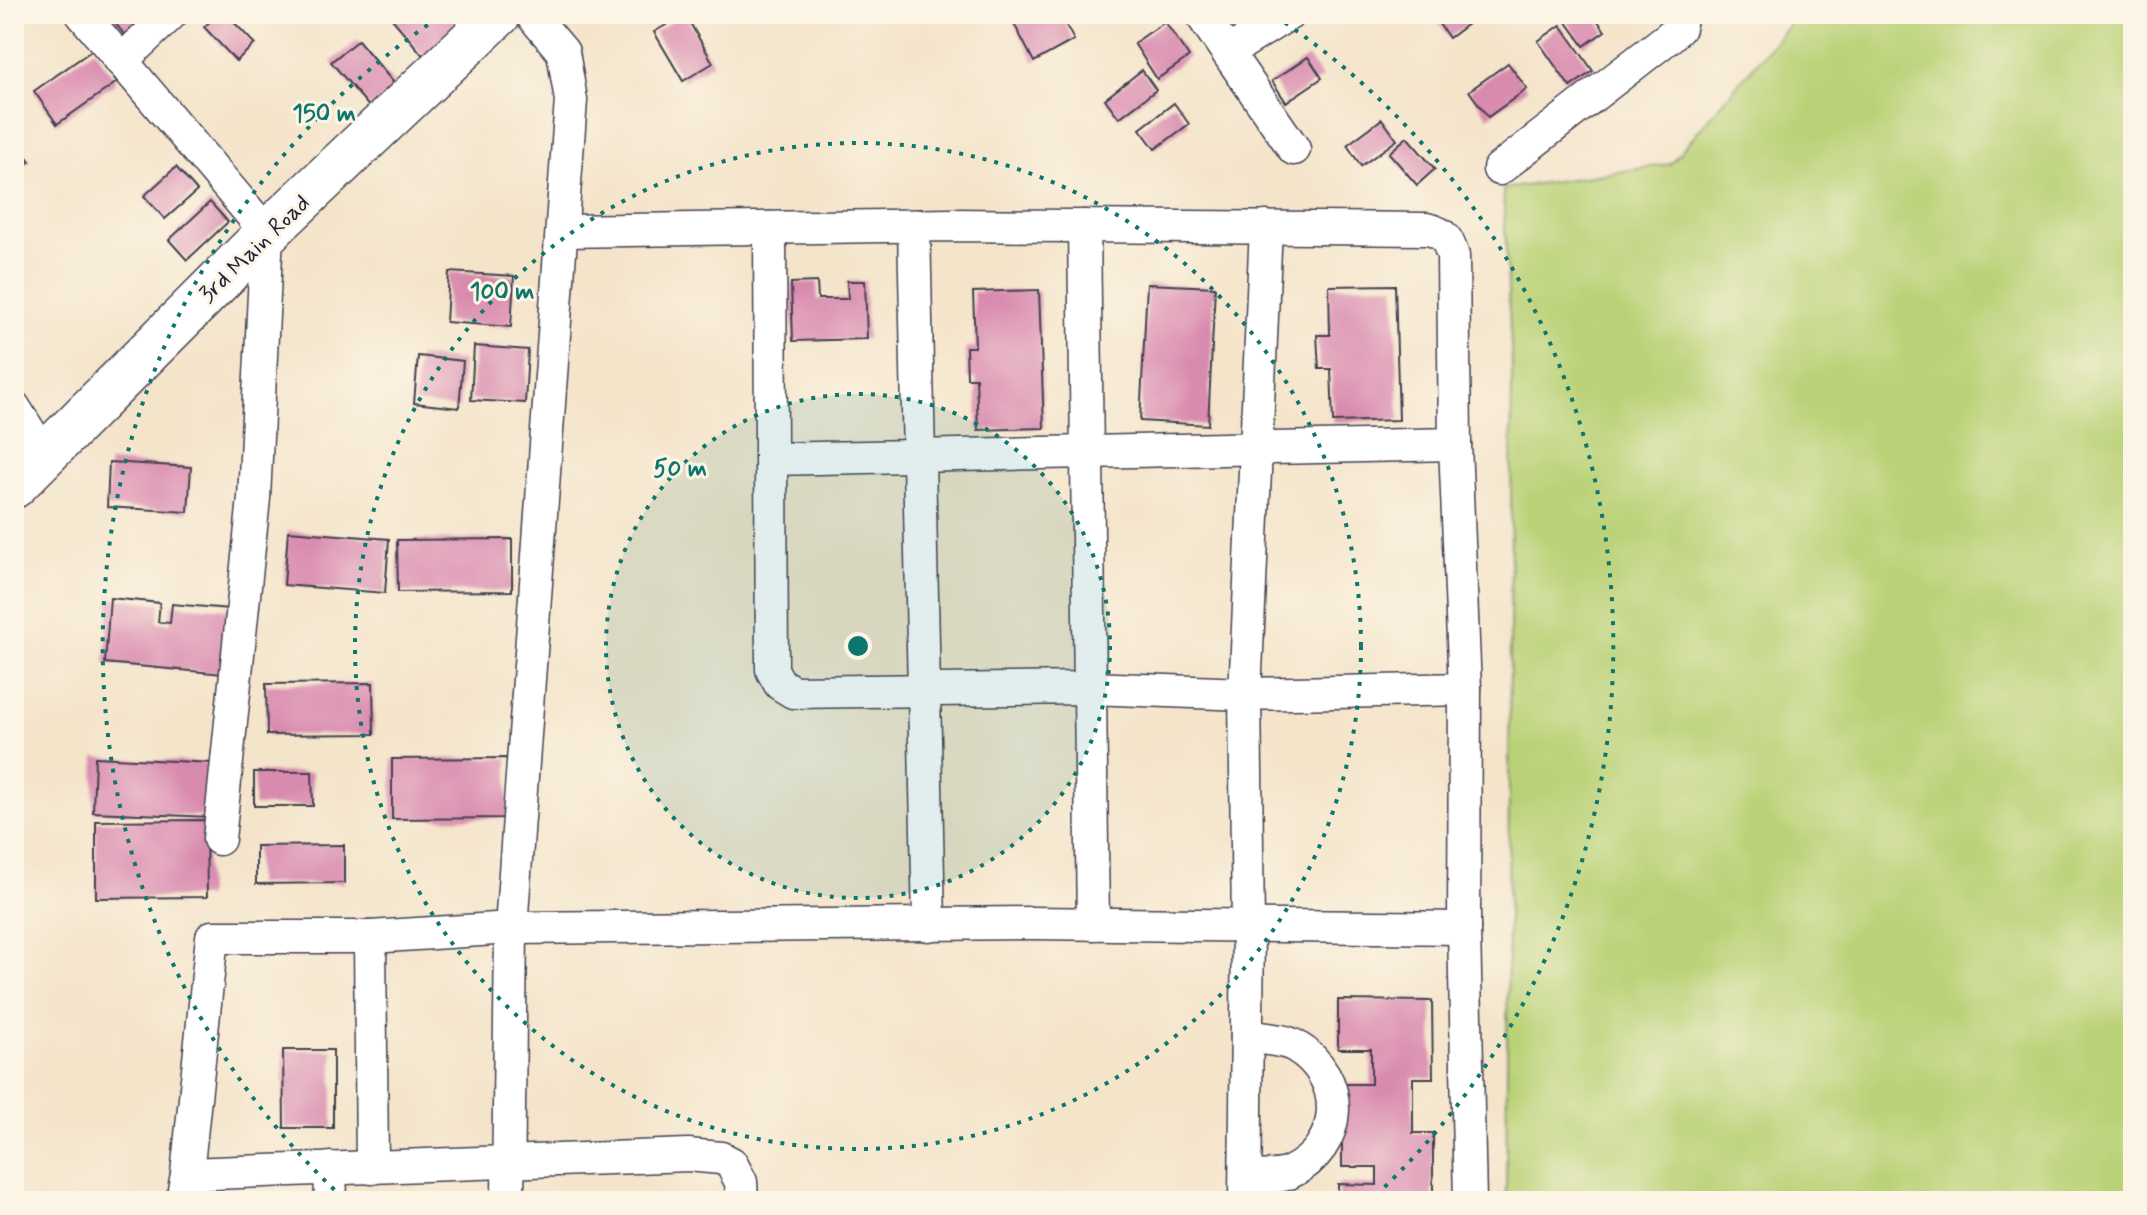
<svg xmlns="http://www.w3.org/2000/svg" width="2147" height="1215" font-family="Mynerve,sans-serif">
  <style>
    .grass { fill: #bad277; stroke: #6e7a59; stroke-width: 2 }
    .building { fill: #d98aaf }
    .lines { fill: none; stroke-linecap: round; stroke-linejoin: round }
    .street-casing { stroke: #423f50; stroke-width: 35 }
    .secondary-casing { stroke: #423f50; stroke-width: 47 }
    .street { stroke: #fff; stroke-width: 32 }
    .secondary { stroke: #fff; stroke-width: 44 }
    .ring { fill: none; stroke: #0f766e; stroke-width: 4; stroke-dasharray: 4 8 }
    .labels { text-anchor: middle; stroke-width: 6; stroke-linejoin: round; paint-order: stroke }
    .street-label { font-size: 24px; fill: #22223b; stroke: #fcf5e5 }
    .centre { fill: #0f766e; stroke: #fcf5e5; stroke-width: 4 }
    .ring-label { font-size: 24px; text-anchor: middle; font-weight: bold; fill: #0f766e; stroke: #fcf5e5; stroke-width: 6; stroke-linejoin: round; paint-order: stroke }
  </style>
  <rect width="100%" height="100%" fill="#fcf5e5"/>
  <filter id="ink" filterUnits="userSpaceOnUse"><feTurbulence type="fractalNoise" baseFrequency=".0125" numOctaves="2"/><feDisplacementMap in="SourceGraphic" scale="16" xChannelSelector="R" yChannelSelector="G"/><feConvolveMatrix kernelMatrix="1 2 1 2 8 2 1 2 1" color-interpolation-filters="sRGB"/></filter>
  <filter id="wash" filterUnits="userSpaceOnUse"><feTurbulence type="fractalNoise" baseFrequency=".006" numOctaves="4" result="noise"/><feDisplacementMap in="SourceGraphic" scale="32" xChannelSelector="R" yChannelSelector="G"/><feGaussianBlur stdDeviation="1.8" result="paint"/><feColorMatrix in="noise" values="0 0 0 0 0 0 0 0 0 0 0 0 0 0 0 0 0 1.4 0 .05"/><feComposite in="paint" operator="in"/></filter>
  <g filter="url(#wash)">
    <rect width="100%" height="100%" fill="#f4e4ca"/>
    <polygon class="grass" points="1798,14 2133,14 2133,1201 1506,1201 1512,368 1503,189 1670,164"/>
    <g id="blocks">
      <g class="building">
        <polygon points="108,14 158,14 128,39"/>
        <polygon points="218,14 226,14 255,44 236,61 204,27"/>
        <polygon points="388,14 459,14 467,24 426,59"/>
        <polygon points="685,14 713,63 683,81 654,32"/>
        <polygon points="1009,14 1060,14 1074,40 1034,62"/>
        <polygon points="1432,14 1475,14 1477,17 1449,38"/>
        <polygon points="1561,14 1593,14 1605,31 1584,46"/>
        <polygon points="1165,22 1189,57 1157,79 1134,43"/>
        <polygon points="1561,25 1593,71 1570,87 1538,41"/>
        <polygon points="358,40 398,88 372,110 331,62"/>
        <polygon points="94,49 117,82 57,124 34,91"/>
        <polygon points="1308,57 1322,78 1286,102 1272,81"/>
        <polygon points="1508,63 1527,89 1488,117 1469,91"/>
        <polygon points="1142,70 1156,90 1119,118 1105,99"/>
        <polygon points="1174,103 1189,124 1155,149 1140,129"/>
        <polygon points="1382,119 1397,140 1361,166 1347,145"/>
        <polygon points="1407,137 1435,169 1417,185 1389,153"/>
        <polygon points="14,140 30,161 14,173"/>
        <polygon points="176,167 197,191 165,219 144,196"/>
        <polygon points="210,202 228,222 187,260 169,240"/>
        <polygon points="449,272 514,276 511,327 446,322"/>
        <polygon points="847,281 865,281 867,339 793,341 791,283 817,282 818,299 848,299"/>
        <polygon points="1147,284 1215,287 1208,425 1140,421"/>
        <polygon points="1395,285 1399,420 1333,422 1331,369 1319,369 1317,335 1330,335 1329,286"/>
        <polygon points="1039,290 1044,428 978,430 976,378 967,378 966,347 975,347 973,292"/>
        <polygon points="474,346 528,350 525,403 471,400"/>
        <polygon points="418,356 463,361 459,408 414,403"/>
        <polygon points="109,462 191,467 188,512 107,507"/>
        <polygon points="288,531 389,539 385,593 284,585"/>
        <polygon points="512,539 512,591 398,592 397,540"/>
        <polygon points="110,598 160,603 158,622 170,623 172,604 229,609 223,674 105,663"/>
        <polygon points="373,683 374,734 267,735 266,684"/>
        <polygon points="95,757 213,763 211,817 93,812"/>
        <polygon points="508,758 508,818 392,819 392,759"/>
        <polygon points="254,772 312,772 313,806 254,806"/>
        <polygon points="206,820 207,897 96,898 96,821"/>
        <polygon points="344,845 344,883 256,884 256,846"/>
        <polygon points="1338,1000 1432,1001 1433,1078 1413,1078 1413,1133 1433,1133 1433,1201 1338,1201 1338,1184 1377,1185 1377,1167 1342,1167 1342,1084 1371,1084 1371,1049 1338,1049"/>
        <polygon points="283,1050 333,1050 333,1128 284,1128"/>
        <rect x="358" y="1193" width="52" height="8"/>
      </g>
    </g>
  </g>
  <g filter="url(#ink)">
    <use href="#blocks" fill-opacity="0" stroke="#423f50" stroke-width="2"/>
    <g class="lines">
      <g class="street-casing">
        <g id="street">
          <polyline points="82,14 267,233 254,498 219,839"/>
          <polyline points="1201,14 1294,149"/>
          <polyline points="1228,52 1289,14"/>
          <polyline points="121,61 171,14"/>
          <polyline points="1499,169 1669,37 1679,28 1682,14"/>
          <polyline points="914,226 929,925"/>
          <polyline points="1084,226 1093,924"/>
          <polyline points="770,228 772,670 780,684 793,692 1090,688 1245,694 1465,689"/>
          <path d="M564,231l388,-6 475,4c18,4 21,11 26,27l2,188 10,245 -1,239 6,273"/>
          <polyline points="14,407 45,456"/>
          <polyline points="772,459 1455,444"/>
          <polyline points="370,937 372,1168"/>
          <polyline points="330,1168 331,1201"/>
          <polyline points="187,1174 688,1155 721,1158 731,1163 741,1182 742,1201"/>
          <path d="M1246,1177c12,-1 31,1 43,-4 56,-26 59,-96 6,-127 -12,-7 -34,-7 -48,-10"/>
          <polyline points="182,1201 187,1174 212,937 370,937 511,928 1032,923 1464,928"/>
          <polyline points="508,1201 511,928 571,100 563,52 531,14"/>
          <polyline points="1245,1201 1248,926 1245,694 1266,227"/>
        </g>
      </g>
      <g class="secondary-casing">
        <polyline id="secondary" points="14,486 267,233 499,14"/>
      </g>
      <use href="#street" class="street"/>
      <use href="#secondary" class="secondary"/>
    </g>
  </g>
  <circle cx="858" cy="646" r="252" fill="#0f766e" fill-opacity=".12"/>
  <g class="ring">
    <circle cx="858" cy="646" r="252"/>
    <circle cx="858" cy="646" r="503"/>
    <path d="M343 1198A755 755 0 0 1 441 16M1275 16A755 755 0 0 1 1373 1198"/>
  </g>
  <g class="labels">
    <g class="street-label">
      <text transform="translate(254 248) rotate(-44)" y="8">3rd Main Road</text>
    </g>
  </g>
  <circle cx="858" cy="646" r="12" class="centre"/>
  <g class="ring-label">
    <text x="324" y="121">150 m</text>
    <text x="502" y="299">100 m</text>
    <text x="680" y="476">50 m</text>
  </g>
  <rect width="2147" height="1215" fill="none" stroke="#fcf5e5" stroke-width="48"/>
</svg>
